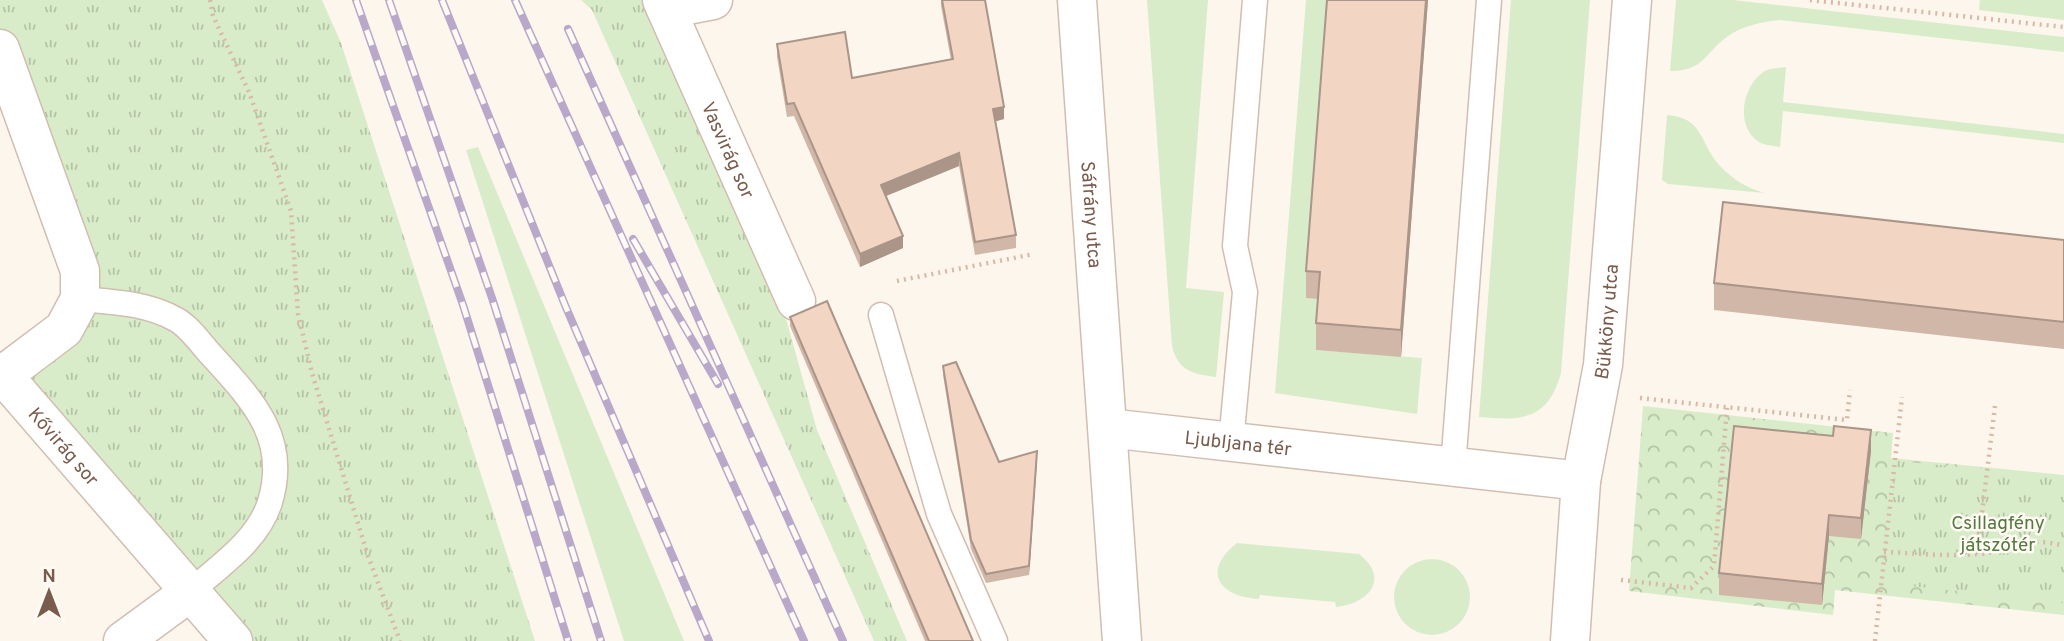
<svg xmlns="http://www.w3.org/2000/svg" width="2064" height="641" font-family="Overpass,sans-serif">
  <style>
    .grass { fill: #d8ecc9 }
    .forest { fill: url(#forest-crowns) }
    .park { fill: url(#park-tufts) }
    .lines { fill: none; stroke-linecap: round; stroke-linejoin: round }
    .service-casing { stroke: #d1beb0; stroke-width: 27 }
    .minor-casing { stroke: #d1beb0; stroke-width: 41 }
    .tertiary-casing { stroke: #d1beb0; stroke-width: 41 }
    .path { stroke: #d9b8a5; stroke-width: 4.5; stroke-dasharray: 2 5; stroke-linecap: butt }
    .service { stroke: #fff; stroke-width: 24 }
    .minor { stroke: #fff; stroke-width: 38 }
    .tertiary { stroke: #fff; stroke-width: 38 }
    .rail-casing { stroke: #b9a8c9; stroke-width: 8 }
    .rail { stroke: #fffaf3; stroke-width: 5; stroke-dasharray: 16; stroke-linecap: butt }
    .wall { fill: #d1b7a8 }
    .shaded-wall { fill: #aa9588 }
    .building { fill: #f3d5c3; stroke: #aa9588; stroke-width: 2 }
    .labels { text-anchor: middle; stroke-width: 5; stroke-linejoin: round; paint-order: stroke }
    .street-label { font-size: 19px; fill: #7a5c4d; stroke: #fffaf3 }
    .park-label { font-size: 19px; fill: #537a41; stroke: #fffaf3 }
  </style>
  <defs>
    <pattern id="forest-crowns" width="20" height="18" patternUnits="userSpaceOnUse" patternTransform="scale(1.75)"><rect width="20" height="18" fill="#d8ecc9"/><path d="M2 6a3 3 0 1 1 6 0M12 15a3 3 0 1 1 6 0" fill="none" stroke="#b4c2a5"/></pattern>
    <pattern id="park-tufts" width="24" height="20" patternUnits="userSpaceOnUse" patternTransform="scale(1.75)"><rect width="24" height="20" fill="#d8ecc9"/><path d="M3 7l-1-3M5 7V3M7 7l1-3M15 17l-1-3M17 17v-4M19 17l1-3" fill="none" stroke="#b4c2a5"/></pattern>
  </defs>
  <rect width="100%" height="100%" fill="#fdf6ec"/>
  <g class="grass">
    <path d="M1147,0h61l-22,288 38,4 -8,85c-23,-3 -38,-6 -44,-31z"/>
    <polygon points="1306,0 1329,0 1307,298 1320,299 1316,350 1422,358 1417,414 1275,393"/>
    <path d="M1511,0h79l-29,373c-13,47 -39,48 -82,44z"/>
    <path d="M1676,0h57l331,37v15l-284,-32c-18,2 -36,5 -52,16 -24,17 -23,35 -58,35z"/>
    <polygon points="1980,0 2064,0 2064,20 1979,10"/>
    <path d="M1786,67l-3,35 281,32v9l-281,-32 -3,36c-6,-1 -16,-2 -21,-5 -25,-16 -16,-58 6,-71 5,-3 14,-3 21,-4z"/>
    <path d="M1667,115c37,3 32,27 52,50 13,14 28,23 46,28l-97,-9 -6,-4z"/>
    <polygon points="478,147 684,641 624,641 466,150"/>
    <path d="M1237,543l122,11c32,25 9,50 -23,53l-1,-5 -75,-7 -1,4c-40,-2 -58,-28 -22,-56z"/>
    <circle cx="1432" cy="597" r="38"/>
  </g>
  <polygon class="forest" points="1643,406 1893,433 1891,458 2064,475 2064,615 1835,590 1833,615 1629,591"/>
  <g class="park">
    <polygon points="0,0 322,0 341,43 535,641 233,641 3,375 80,299 0,49"/>
    <polygon points="581,0 662,0 785,315 817,430 907,641 874,641 592,10"/>
    <polygon points="1897,461 2064,477 2064,603 1885,583"/>
  </g>
  <g class="lines">
    <g class="service-casing">
      <g id="service">
        <path d="M80,299c33,3 68,4 97,21 14,8 26,27 37,38 40,44 75,81 56,144 -12,39 -51,64 -80,90"/>
        <polyline points="881,315 939,514 995,641"/>
        <polyline points="1231,442 1245,292 1235,246 1255,0"/>
        <polyline points="1453,467 1489,0"/>
      </g>
    </g>
    <g class="minor-casing">
      <g id="minor">
        <path id="s1" d="M662,0l134,301"/>
        <path id="s2" d="M1077,0l45,641"/>
        <polyline points="666,9 713,0"/>
        <polyline points="0,49 80,271 80,299 64,329 3,375"/>
        <path id="s3" d="M1108,428l473,53"/>
        <polyline points="123,641 190,592"/>
        <path id="s4" d="M1570,641l11,-160 22,-116 29,-365"/>
      </g>
    </g>
    <g class="tertiary-casing">
      <g id="tertiary">
        <path id="s5" d="M0,372l233,269"/>
      </g>
    </g>
    <g class="path">
      <polyline points="210,0 213,16 249,92 291,211 298,314 312,373 368,556 400,641"/>
      <polyline points="1810,0 2064,27"/>
      <polyline points="897,281 1034,254"/>
      <polyline points="1640,398 1847,420 1850,390"/>
      <path d="M1884,552c32,1 62,5 94,2 38,-2 44,-20 86,-8"/>
      <polyline points="1977,554 1995,406"/>
      <polyline points="1621,580 1691,588 1714,566 1727,407"/>
      <polyline points="1875,641 1902,397"/>
    </g>
    <use href="#service" class="service"/>
    <use href="#minor" class="minor"/>
    <use href="#tertiary" class="tertiary"/>
    <g class="rail-casing">
      <g id="rail">
        <polyline points="356,0 463,305 568,641"/>
        <polyline points="389,0 492,298 601,641"/>
        <polyline points="442,0 565,305 709,641"/>
        <polyline points="515,0 804,641"/>
        <polyline points="568,29 843,641"/>
        <polyline points="633,239 718,384"/>
      </g>
    </g>
    <use href="#rail" class="rail"/>
  </g>
  <g class="wall">
    <polygon points="941,0 985,0 1004,119 996,121 1016,235 1016,248 975,255 959,166 886,196 903,248 860,267 794,116 787,117 777,57 777,44 852,78 951,60 941,6"/>
    <polygon points="1327,0 1428,0 1401,357 1316,350 1316,323 1318,299 1306,298 1306,271"/>
    <polygon points="2064,240 2064,349 1714,310 1714,283"/>
    <polygon points="790,317 973,641 925,641 790,326"/>
    <polygon points="943,366 999,462 1037,460 1029,575 986,583 971,549 943,375"/>
    <polygon points="1871,451 1861,539 1829,536 1822,605 1719,595 1719,573"/>
  </g>
  <g class="shaded-wall">
    <polygon points="1426,0 1428,0 1401,357 1401,330"/>
    <polygon points="1004,107 1004,119 993,122 993,109"/>
    <polygon points="959,153 959,166 881,198 881,185"/>
    <polygon points="903,236 903,248 860,267 860,254"/>
    <polygon points="1871,430 1871,451 1861,539 1861,518"/>
    <polygon points="1037,451 1037,460 1029,575 1029,566"/>
    <polygon points="1829,515 1829,536 1822,605 1822,584"/>
  </g>
  <g class="building">
    <polygon points="942,0 985,0 1004,107 993,109 1016,235 975,242 959,153 881,185 903,236 860,254 794,103 787,104 777,44 845,32 852,78 953,59"/>
    <polygon points="1327,0 1426,0 1401,330 1316,323 1320,272 1306,271"/>
    <polygon points="1723,202 2064,240 2064,322 1714,283"/>
    <polygon points="827,301 973,641 929,641 790,317"/>
    <polygon points="956,362 999,462 1037,451 1029,566 986,574 971,540 943,366"/>
    <polygon points="1734,426 1833,436 1834,426 1871,430 1861,518 1829,515 1822,584 1719,573"/>
  </g>
  <g class="labels">
    <g class="street-label">
      <text dy="7" stroke="none"><textPath href="#s1" startOffset="164">Vasvirág sor</textPath></text>
      <text dy="7" stroke="none"><textPath href="#s2" startOffset="215">Sáfrány utca</textPath></text>
      <text dy="7" stroke="none"><textPath href="#s4" startOffset="322">Bükköny utca</textPath></text>
      <text dy="7" stroke="none"><textPath href="#s3" startOffset="131">Ljubljana tér</textPath></text>
      <text dy="7" stroke="none"><textPath href="#s5" startOffset="98">Kővirág sor</textPath></text>
    </g>
    <g class="park-label">
      <text x="1998" y="529">Csillagfény<tspan x="1998" dy="22">játszótér</tspan></text>
    </g>
  </g>
  <g transform="translate(49 592)" stroke="#fffaf3" stroke-width="5" paint-order="stroke">
  <path d="M0-5L12 26L0 18L-12 26Z" fill="#7a5c4d"/>
  <text y="-10" font-size="19" font-weight="bold" text-anchor="middle" fill="#7a5c4d">N</text>
  </g>
</svg>
